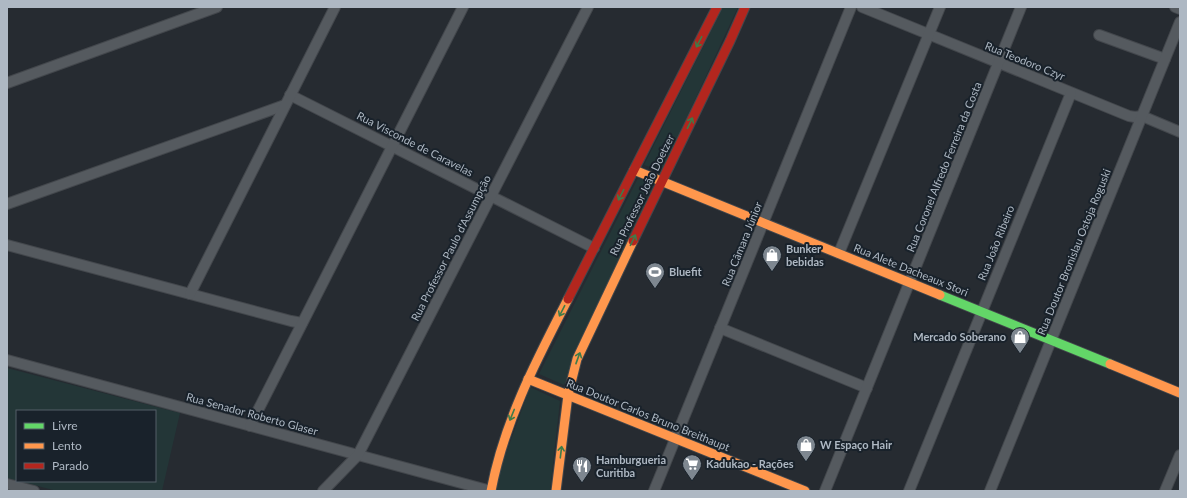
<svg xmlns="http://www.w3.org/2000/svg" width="1187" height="498" font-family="Lato,sans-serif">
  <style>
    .green { fill: #233637 }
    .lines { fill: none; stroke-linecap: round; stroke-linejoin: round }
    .street-casing { stroke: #43474c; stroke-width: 12 }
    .fast-casing { stroke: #43474c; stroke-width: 11 }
    .slow-casing { stroke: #43474c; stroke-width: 11 }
    .jam-casing { stroke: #43474c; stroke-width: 11 }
    .street { stroke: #555a5f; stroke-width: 10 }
    .fast { stroke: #63d668; stroke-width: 9 }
    .slow { stroke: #ff974d; stroke-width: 9 }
    .jam { stroke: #b3261e; stroke-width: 9 }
    .oneway { stroke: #3e7c4a }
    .labels { text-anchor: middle; stroke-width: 4; stroke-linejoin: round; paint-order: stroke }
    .street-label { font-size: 11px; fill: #aeb8c3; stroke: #19222b }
    .poi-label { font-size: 11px; font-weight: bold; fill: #aeb8c3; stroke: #19222b; text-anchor: start }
  </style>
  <rect width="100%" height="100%" fill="#262b31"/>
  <g class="green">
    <polygon points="723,7 738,7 662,171 644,165"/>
    <polygon points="638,178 654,184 564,385 539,374"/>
    <polygon points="7,368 180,413 162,491 57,491 18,481 155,481 155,411 17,411 17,481 7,478"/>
    <polygon points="530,387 560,401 550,491 496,491 501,467"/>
  </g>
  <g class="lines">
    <g class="street-casing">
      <g id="street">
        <polyline points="862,7 1129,116 1135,117 1142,116 1180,132"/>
        <polyline points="1175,7 1180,9"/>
        <polyline points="1099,35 1165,59"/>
        <polyline points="7,83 217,7"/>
        <polyline points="290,95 594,248"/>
        <polyline points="7,204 285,105"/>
        <polyline points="7,245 291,321 302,323"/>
        <polyline points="839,253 940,7"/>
        <polyline points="190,294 335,7"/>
        <polyline points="720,328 867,388"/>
        <polyline points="7,360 491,491"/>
        <polyline points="250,426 463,7"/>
        <polyline points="7,484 34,491"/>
        <polyline points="323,491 358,455 588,7"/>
        <polyline points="654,491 851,7"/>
        <polyline points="825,491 1021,7"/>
        <polyline points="909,491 1071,93"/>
        <polyline points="990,491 1180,22"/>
        <polyline points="1165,491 1180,455"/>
      </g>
    </g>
    <g class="fast-casing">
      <polyline id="fast" points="940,295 1110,364"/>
    </g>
    <g class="slow-casing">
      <g id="slow">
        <polyline points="634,170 940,295"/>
        <polyline points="1110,364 1180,393"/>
        <polyline points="528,379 805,491"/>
        <path d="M491,491c13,-69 45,-130 77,-192"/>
        <polyline points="556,491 568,395 577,359 633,241"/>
      </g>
    </g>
    <g class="jam-casing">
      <g id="jam">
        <polyline points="633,241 730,41 745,7"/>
        <polyline points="568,299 717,7"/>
      </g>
    </g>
    <use href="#street" class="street"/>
    <use href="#fast" class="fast"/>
    <use href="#slow" class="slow"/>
    <use href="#jam" class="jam"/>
  </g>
  <defs><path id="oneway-shaft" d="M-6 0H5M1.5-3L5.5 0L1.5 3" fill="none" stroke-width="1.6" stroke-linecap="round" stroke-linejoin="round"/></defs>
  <g class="oneway">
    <use href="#oneway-shaft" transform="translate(699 42) rotate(117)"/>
    <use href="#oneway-shaft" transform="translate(690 123) rotate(-64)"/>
    <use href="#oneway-shaft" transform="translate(621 195) rotate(117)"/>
    <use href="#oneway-shaft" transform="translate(633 240) rotate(-64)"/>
    <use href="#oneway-shaft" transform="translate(562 311) rotate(117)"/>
    <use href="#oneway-shaft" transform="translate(578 358) rotate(-70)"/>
    <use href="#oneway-shaft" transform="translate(512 415) rotate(112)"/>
    <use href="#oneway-shaft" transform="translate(561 452) rotate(-83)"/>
  </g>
  <defs>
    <g id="shop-pin" transform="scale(1)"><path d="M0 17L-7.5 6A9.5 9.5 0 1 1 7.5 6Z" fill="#7e8790" stroke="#19222b"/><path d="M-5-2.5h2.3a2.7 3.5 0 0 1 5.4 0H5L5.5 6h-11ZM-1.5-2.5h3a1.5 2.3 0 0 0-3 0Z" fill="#fff"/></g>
    <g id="stadium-pin" transform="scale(1)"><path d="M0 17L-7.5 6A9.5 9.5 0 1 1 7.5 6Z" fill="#7e8790" stroke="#19222b"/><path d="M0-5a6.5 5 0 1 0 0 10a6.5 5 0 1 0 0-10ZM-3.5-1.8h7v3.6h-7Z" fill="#fff"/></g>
    <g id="supermarket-pin" transform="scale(1)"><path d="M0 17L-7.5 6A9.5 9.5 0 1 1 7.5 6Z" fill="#7e8790" stroke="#19222b"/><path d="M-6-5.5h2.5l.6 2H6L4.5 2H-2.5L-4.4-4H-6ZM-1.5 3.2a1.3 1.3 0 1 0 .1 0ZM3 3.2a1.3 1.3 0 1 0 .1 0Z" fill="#fff"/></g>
    <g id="restaurant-pin" transform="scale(1)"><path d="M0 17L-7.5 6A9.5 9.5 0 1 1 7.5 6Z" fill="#7e8790" stroke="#19222b"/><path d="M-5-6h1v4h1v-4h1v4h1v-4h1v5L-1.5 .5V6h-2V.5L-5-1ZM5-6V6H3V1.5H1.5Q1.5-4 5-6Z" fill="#fff"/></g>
  </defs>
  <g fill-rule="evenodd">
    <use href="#shop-pin" x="772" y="255"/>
    <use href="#stadium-pin" x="655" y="272"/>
    <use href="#shop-pin" x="1020" y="337"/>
    <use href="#shop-pin" x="806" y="445"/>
    <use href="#supermarket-pin" x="692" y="464"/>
    <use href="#restaurant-pin" x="582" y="466"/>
  </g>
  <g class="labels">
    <g class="street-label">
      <text transform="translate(1025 61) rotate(22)" y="4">Rua Teodoro Czyr</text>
      <text transform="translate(415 144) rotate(27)" y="4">Rua Visconde de Caravelas</text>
      <text transform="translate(944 167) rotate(-68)" y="4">Rua Coronel Alfredo Ferreira da Costa</text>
      <text transform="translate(642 195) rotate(-64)" y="4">Rua Professor João Doetzer</text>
      <text transform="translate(996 243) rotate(-68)" y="4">Rua João Ribeiro</text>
      <text transform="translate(742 244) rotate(-68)" y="4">Rua Câmara Júnior</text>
      <text transform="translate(451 248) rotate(-63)" y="4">Rua Professor Paulo d'Assumpção</text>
      <text transform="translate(1074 252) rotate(-68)" y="4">Rua Doutor Bronislau Ostoja Roguski</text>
      <text transform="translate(911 270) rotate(22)" y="4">Rua Alete Dacheaux Stori</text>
      <text transform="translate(252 414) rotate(15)" y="4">Rua Senador Roberto Glaser</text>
      <text transform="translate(648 415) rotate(22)" y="4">Rua Doutor Carlos Bruno Breithaupt</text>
    </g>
    <g class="poi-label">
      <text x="786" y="253">Bunker<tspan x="786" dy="13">bebidas</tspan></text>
      <text x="669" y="276">Bluefit</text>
      <text x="1006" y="341" text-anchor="end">Mercado Soberano</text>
      <text x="820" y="449">W Espaço Hair</text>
      <text x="596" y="464">Hamburgueria<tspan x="596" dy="13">Curitiba</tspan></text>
      <text x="706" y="468">Kadukao - Rações</text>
    </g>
  </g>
  <rect width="1187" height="498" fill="none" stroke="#aeb8c3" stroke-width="16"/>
  <rect x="16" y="410" width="140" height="72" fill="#19222b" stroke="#555e68"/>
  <rect x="24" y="423" width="20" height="6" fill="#63d668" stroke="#555e68"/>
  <text x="52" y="430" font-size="12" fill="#aeb8c3">Livre</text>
  <rect x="24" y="443" width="20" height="6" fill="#ff974d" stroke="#555e68"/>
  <text x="52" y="450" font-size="12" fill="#aeb8c3">Lento</text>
  <rect x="24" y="463" width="20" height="6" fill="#b3261e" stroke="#555e68"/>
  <text x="52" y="470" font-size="12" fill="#aeb8c3">Parado</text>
</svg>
